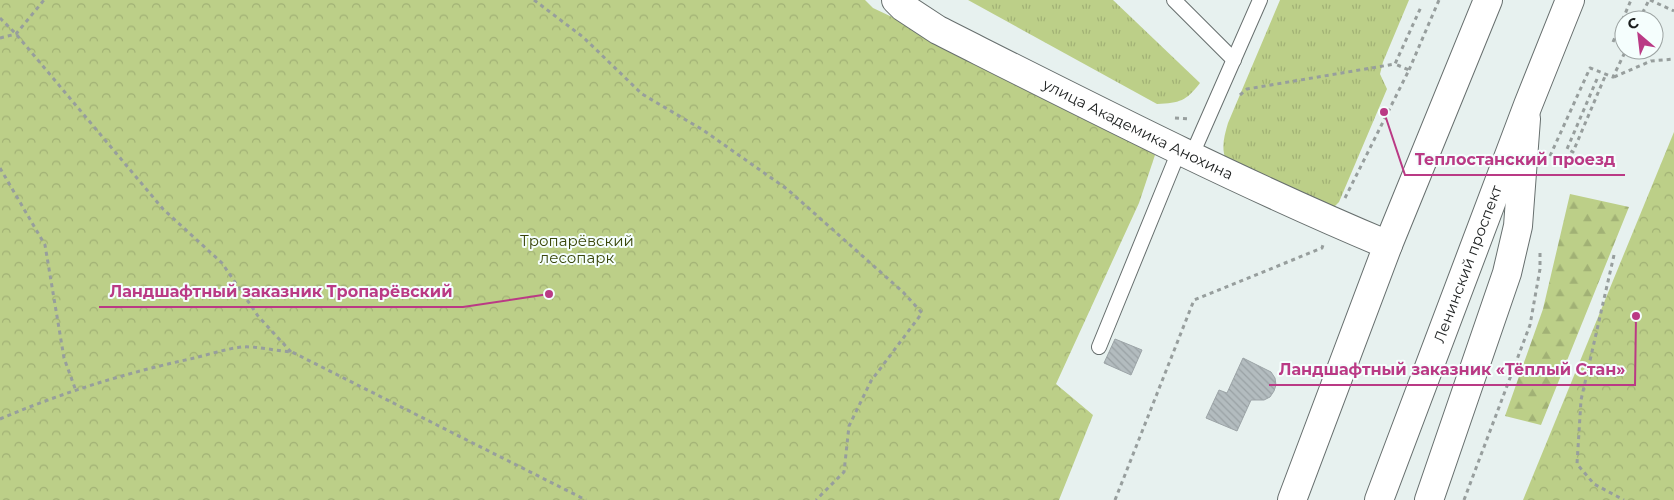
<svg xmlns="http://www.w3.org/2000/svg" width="1674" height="500" font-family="Montserrat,sans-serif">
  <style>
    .grass { fill: url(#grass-tufts) }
    .forest { fill: url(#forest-firs) }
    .park { fill: url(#park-crowns) }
    .building { fill: url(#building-back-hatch); stroke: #9ca4a7 }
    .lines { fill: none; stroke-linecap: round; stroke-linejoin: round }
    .lane-casing { stroke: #676f6e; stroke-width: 16 }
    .secondary-casing { stroke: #676f6e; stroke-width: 30 }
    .primary-casing { stroke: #676f6e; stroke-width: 30 }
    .path { stroke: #979e9d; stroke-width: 3; stroke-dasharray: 4 4; stroke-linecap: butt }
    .lane { stroke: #fff; stroke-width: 14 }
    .secondary { stroke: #fff; stroke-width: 28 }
    .primary { stroke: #fff; stroke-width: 28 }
    .labels { text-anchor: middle; stroke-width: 4; stroke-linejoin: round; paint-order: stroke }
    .street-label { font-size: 15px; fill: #1a1d1d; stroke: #f5fefd }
    .park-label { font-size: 15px; fill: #39460a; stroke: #f5fefd }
    .leader { fill: none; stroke: #ba3a85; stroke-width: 2 }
    .callout-dot { fill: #ba3a85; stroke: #f5fefd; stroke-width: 2 }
    .callout-label { font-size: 16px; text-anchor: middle; font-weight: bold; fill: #ba3a85; stroke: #f5fefd; stroke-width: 4; stroke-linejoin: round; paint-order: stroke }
  </style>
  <defs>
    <pattern id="grass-tufts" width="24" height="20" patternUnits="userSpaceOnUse" patternTransform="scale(1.25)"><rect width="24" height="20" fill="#bccf88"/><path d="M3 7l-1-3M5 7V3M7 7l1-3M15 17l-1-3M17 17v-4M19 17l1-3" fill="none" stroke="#a1b175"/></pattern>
    <pattern id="forest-firs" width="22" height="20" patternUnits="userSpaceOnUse" patternTransform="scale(1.25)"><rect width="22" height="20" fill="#bccf88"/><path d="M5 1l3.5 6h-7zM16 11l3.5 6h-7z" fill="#a1b175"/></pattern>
    <pattern id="park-crowns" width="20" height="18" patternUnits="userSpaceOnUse" patternTransform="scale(1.25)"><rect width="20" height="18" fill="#bccf88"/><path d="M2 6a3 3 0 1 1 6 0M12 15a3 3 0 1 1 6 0" fill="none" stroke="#a1b175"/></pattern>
    <pattern id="building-back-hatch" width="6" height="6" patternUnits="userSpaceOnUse" patternTransform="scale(1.25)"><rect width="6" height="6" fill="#b3bcbf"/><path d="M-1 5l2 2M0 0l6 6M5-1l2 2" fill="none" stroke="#99a1a4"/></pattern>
  </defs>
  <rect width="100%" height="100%" fill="#e7f1ef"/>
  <g class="grass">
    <path d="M968,0h145l87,83c-14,18 -20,20 -43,21z"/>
    <path d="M1280,0h129l-26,62 -3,12 7,15 -48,113 -4,4 -6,2 -103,-47c-5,-14 -2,-24 2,-38z"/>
  </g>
  <polygon class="forest" points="1570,194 1629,207 1541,425 1505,416 1543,309"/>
  <g class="park">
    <polygon points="0,0 865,0 873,8 979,58 1091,118 1155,155 1139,203 1056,384 1093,415 1059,500 0,500"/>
    <polygon points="1674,132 1674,500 1523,500"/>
  </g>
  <g class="building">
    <polygon points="1115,339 1142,350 1131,375 1104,363"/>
    <polygon points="1243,358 1271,372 1275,378 1276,385 1274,391 1270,397 1264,400 1251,400 1237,431 1206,418 1219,390 1227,393"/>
  </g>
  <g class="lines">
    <g class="lane-casing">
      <g id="lane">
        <polyline points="1174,0 1234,60"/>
        <polyline points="1191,157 1260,0"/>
        <polyline points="1099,347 1179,151"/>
      </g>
    </g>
    <g class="secondary-casing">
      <g id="secondary">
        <path id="s1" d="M896,0l7,7 35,23c149,75 297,151 450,215"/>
        <polyline points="1429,500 1507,273 1518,226 1526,119"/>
      </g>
    </g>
    <g class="primary-casing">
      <g id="primary">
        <polyline points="1292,500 1388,245 1488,0"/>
        <path id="s2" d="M1379,500l149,-395 42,-105"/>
      </g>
    </g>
    <g class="path">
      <polyline points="534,0 583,37 642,94 703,130 787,189 903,292 922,313 871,381 849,426 844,472 816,500"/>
      <polyline points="1650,0 1674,11"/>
      <polyline points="0,18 16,34 163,209 222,263 258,316 291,352"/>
      <polyline points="1639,20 1649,0"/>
      <polyline points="0,38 16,34 44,0"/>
      <polyline points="1613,42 1631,0"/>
      <polyline points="1409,70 1439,0"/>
      <polyline points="1614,77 1651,61 1674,59"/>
      <polyline points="1597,79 1567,149 1573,152 1606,74"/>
      <polyline points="1240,95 1247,89 1395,64 1421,7"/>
      <polyline points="1175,118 1189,119"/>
      <polyline points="1550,156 1590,68 1613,77 1626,50"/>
      <polyline points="0,168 45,245 64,358 76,391"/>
      <polyline points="1345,198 1409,70 1395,64"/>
      <polyline points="1614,255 1581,400 1577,464 1594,484 1624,500"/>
      <path d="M0,419c61,-26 125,-46 190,-60 17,-4 35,-10 52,-12 16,-1 34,4 50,5l294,148"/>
      <polyline points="1115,500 1194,300 1322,248 1323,245"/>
      <polyline points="1464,500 1530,325 1540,269 1540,253"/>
    </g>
    <use href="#lane" class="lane"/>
    <use href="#secondary" class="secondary"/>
    <use href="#primary" class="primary"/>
  </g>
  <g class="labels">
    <g class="street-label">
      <text dy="5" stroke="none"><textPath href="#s1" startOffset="275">улица Академика Анохина</textPath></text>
      <text dy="5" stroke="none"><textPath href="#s2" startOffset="252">Ленинский проспект</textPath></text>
    </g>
    <g class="park-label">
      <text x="577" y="246">Тропарёвский<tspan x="577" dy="17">лесопарк</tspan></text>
    </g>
  </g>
  <path class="leader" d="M1384 112L1405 175H1625M549 294L463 307H99M1636 316L1635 385H1269"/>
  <g class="callout-dot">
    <circle cx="1384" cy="112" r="5"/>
    <circle cx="549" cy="294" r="5"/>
    <circle cx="1636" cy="316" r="5"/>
  </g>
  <g class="callout-label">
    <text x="1515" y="165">Теплостанский проезд</text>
    <text x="281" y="297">Ландшафтный заказник Тропарёвский</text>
    <text x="1452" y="375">Ландшафтный заказник «Тёплый Стан»</text>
  </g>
  <g transform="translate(1639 35) rotate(332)"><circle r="24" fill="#f5fefd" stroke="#9da4a3"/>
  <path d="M0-4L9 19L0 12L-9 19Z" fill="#ba3a85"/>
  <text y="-8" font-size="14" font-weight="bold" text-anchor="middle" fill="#1a1d1d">С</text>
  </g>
</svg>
